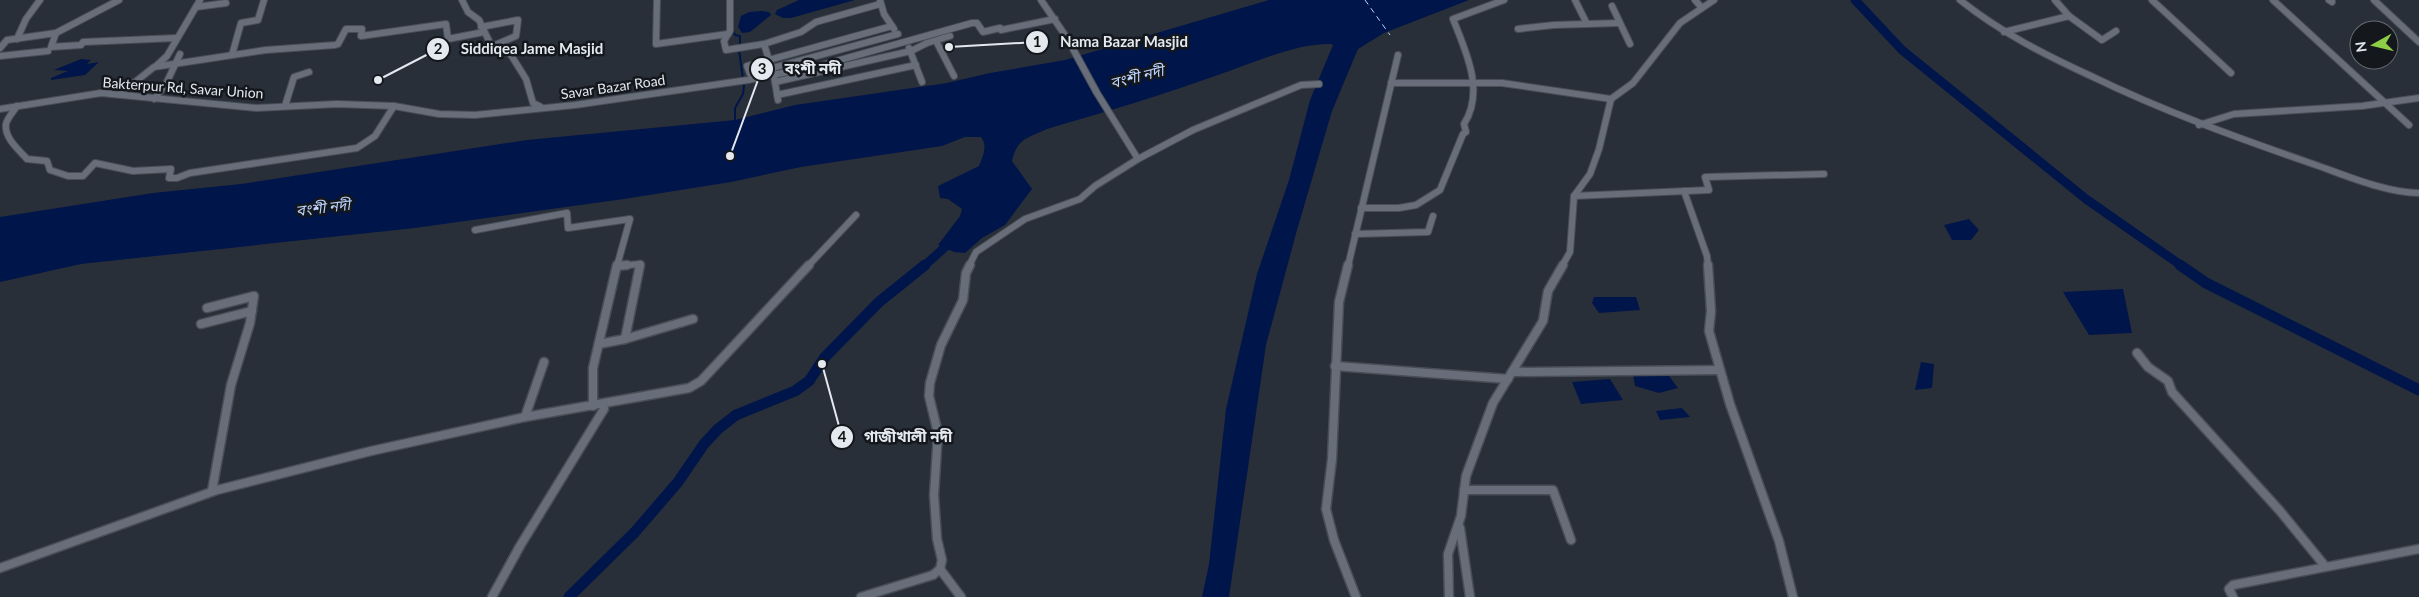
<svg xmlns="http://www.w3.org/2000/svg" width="2419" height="597" font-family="Lato,'Noto Sans Bengali',sans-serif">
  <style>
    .water { fill: #001549 }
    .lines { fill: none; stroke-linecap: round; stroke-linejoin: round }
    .stream { stroke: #001549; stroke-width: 2 }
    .river-far1 { stroke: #001549; stroke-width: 9 }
    .river { stroke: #001549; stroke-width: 11 }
    .ferry { stroke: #bdd5fe; stroke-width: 1; stroke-dasharray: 5.5 4.5; stroke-linecap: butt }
    .minor-far1-casing { stroke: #494d56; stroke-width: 8 }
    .minor-casing { stroke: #494d56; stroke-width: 11 }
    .minor-far1 { stroke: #676e7a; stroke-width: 6 }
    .minor { stroke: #676e7a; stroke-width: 8 }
    .labels { text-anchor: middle; stroke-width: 5; stroke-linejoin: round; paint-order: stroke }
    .street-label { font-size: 14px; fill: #e4e8ef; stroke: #14171c }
    .water-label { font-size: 15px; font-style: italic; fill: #bdd5fe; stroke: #14171c }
    .leader { fill: none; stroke: #e4e8ef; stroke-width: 2 }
    .callout-dot { fill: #e4e8ef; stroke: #14171c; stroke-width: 2 }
    .mark-label { font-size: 15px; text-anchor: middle; font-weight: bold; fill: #111 }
    .callout-label { font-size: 15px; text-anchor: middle; font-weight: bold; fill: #e4e8ef; stroke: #14171c; stroke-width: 5; stroke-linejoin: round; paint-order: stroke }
  </style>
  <rect width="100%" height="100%" fill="#292f39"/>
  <g class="water">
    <polygon points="799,0 855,0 791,18 783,18 775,14 777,10"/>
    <path d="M1269,0h200l-85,33 -26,16 -26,62 -35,119 -31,115 -37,252h-27l7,-33 17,-155 31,-135 32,-94 21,-80 23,-55 -2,-1c-36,-1 -79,20 -113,31 -56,20 -113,37 -171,54 -19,9 -30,9 -35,32l20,28 -27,36 -23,13 -17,15 -11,-1 -16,-7 22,-29 2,-7 -14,-10 -8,-1 -2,-12 41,-20c4,-10 9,-20 2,-29h-16l-23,9 -141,21 -70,15 -107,17 -209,29 -334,36 -81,18v-65l153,-24 88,-9 286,-44 208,-20 60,-15 152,-22 43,-10 75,-13z"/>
    <polygon points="762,11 769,12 771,15 750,32 742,33 738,27 741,16 749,12"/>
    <polygon points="81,59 91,60 87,64 99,62 85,75 51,80 51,78 68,71 54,70"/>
    <polygon points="1969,219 1979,230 1971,240 1952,240 1944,225"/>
    <polygon points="2123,289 2132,333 2089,335 2063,292"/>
    <polygon points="1594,297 1636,297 1640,310 1599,313 1592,303"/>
    <polygon points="1921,362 1934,364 1932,388 1915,390"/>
    <polygon points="1666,372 1678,388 1659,393 1635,386 1633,374"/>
    <polygon points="1610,379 1623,400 1581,404 1572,382"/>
    <polygon points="1682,408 1690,417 1660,420 1656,411"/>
  </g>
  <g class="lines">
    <g class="stream">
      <polyline points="733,30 735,35 740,36 740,46"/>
      <polyline points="735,121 735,108 743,94 744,86 739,50"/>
    </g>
    <g class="river-far1">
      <polyline points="1855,0 1902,50 2086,199 2182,266"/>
      <polyline points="924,266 953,240"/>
    </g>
    <g class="river">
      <polyline points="2180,265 2206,283 2419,390"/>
      <polyline points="569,597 635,532 678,482 704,444 718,429 736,415 795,391 809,381 825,357 879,302 925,265"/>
    </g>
    <polyline class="ferry" points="1365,0 1390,35"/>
    <g class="minor-far1-casing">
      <g id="minor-far1">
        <polyline points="462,0 468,12 479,20 490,43 511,55 526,79 533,103 541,107"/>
        <polyline points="657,0 656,44 728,34"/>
        <polyline points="880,0 884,14 894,29"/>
        <polyline points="1575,0 1587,24"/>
        <polyline points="1695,0 1702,8"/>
        <path d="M1960,0c40,32 85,55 131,76 72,35 147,62 222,88 32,11 73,29 106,29"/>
        <polyline points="2152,0 2231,73"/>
        <polyline points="2273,0 2409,125"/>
        <polyline points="2329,0 2332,2"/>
        <polyline points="2374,0 2419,42"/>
        <polyline points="1612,6 1630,44"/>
        <polyline points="196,7 226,3"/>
        <polyline points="2069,16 2102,40 2116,31"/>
        <polyline points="892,26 747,66 750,74 898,34"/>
        <polyline points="481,27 518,20 516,36 493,46"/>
        <polyline points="1518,29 1554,25 1619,23"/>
        <polyline points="1001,30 1055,19"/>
        <polyline points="2004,32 2069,16 2055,0"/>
        <polyline points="56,33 51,47 81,45 83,42 176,38"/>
        <polyline points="728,34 724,41 726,50 764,44"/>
        <polyline points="728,34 730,31 730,0"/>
        <polyline points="17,39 26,19 40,0"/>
        <polyline points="936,41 954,76"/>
        <polyline points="0,48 7,40 56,33 119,0"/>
        <polyline points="909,48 922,82"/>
        <polyline points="232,55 241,23 258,20 264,0"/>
        <polyline points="0,56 48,51"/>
        <polyline points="156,66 167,56 200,0"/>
        <polyline points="775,82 911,51 927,43 950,36"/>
        <polyline points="1391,83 1502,83 1611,99"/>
        <polyline points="120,94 154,67 266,50 335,45 338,44 346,29 362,29 361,36 446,24 448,39 484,32"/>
        <polyline points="777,95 916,65"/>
        <polyline points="154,99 166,84 180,54"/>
        <polyline points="778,100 774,76 764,44 801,32 816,22 880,4"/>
        <path d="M17,106c-3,5 -10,12 -11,18 -2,14 13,26 21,35l20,2 3,9 18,6h15l12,-13 38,8 38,-2 -2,9h8l13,-5 167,-25 18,-12 19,-30"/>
        <polyline points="285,106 294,77 309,72"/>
        <polyline points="0,109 101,93 257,108 337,104 394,106 439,114 475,115 575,105 748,80 822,65 972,23 977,23 983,32 1000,28"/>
        <polyline points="2199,125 2234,114 2362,106 2419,98"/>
        <polyline points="1138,159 1193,130 1301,85 1319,84"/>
        <polyline points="1684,191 1707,256 1708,266"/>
        <polyline points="1574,196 1709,190 1705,177 1824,174"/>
        <path d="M1361,208h38l17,-3 24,-15 23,-56 3,-2 -2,-8c21,-33 2,-72 -11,-105l51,-19"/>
        <polyline points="475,230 567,213 568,228 630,219 617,266"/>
        <polyline points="1355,234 1428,232 1433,216"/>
        <polyline points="617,266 640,264 640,266"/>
        <polyline points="808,266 856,215"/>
        <polyline points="969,266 976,252 1025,219 1080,199 1095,186 1138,159 1097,93 1067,38 1041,0"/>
        <polyline points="1348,266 1398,55"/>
        <polyline points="1562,266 1570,252 1574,196 1590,174 1599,149 1611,99 1633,83 1680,23 1714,0"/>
      </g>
    </g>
    <g class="minor-casing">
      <g id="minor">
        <polyline points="640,265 625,339 693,319"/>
        <polyline points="1348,265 1339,302 1332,459 1326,509 1334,540 1356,597"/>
        <polyline points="1708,265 1711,311 1709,331 1730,404 1779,541 1793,597"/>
        <polyline points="617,266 627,265"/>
        <polyline points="207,308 254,296 250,323 231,385 212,491"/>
        <polyline points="201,324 252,311"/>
        <polyline points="599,344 625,339"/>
        <polyline points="2137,353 2148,367 2168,381 2172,392 2280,511 2325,566"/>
        <polyline points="1335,366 1508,379"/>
        <polyline points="1512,372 1720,370"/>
        <polyline points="593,406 593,368 617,265"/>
        <polyline points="525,417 544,362"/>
        <polyline points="1464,490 1553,490 1571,540"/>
        <polyline points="1460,528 1470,597"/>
        <polyline points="0,568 217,490 371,451 525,417 689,388 701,381 809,265"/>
        <polyline points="940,569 961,597"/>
        <polyline points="492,597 520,546 604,409 603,404"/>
        <polyline points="861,597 933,575 940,569 942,560 937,539 934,495 938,433 929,396 930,383 941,345 963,300 966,273 970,265"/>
        <polyline points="1449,597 1448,554 1461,516 1466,476 1493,403 1543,321 1548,291 1563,265"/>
        <polyline points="2233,597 2229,589 2233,585 2419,549"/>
      </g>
    </g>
    <use href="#minor-far1" class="minor-far1"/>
    <use href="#minor" class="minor"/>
  </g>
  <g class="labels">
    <g class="street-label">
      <text transform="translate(613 87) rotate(-8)" y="5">Savar Bazar Road</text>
      <text transform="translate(183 88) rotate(4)" y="5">Bakterpur Rd, Savar Union</text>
    </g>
    <g class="water-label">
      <text transform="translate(1137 77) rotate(-14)" y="5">বংশী নদী</text>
      <text transform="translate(323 208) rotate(-7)" y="5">বংশী নদী</text>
    </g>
  </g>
  <path class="leader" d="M949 47L1037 42M378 80L438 49M730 156L762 69M822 364L842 437"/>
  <g class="callout-dot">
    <circle cx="949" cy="47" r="5"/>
    <circle cx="378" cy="80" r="5"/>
    <circle cx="730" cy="156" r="5"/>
    <circle cx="822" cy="364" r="5"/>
    <circle cx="1037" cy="42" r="12"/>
    <circle cx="438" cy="49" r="12"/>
    <circle cx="762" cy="69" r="12"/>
    <circle cx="842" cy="437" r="12"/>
  </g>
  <g class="mark-label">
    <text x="1037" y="47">1</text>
    <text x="438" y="54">2</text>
    <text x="762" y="74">3</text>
    <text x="842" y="442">4</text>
  </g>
  <g class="callout-label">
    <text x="1124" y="47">Nama Bazar Masjid</text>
    <text x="532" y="54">Siddiqea Jame Masjid</text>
    <text x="813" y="74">বংশী নদী</text>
    <text x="908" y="442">গাজীখালী নদী</text>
  </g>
  <g transform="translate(2374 45) rotate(262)"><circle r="24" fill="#14171c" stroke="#676b70"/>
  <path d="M0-4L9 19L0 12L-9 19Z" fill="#8cce46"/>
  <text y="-8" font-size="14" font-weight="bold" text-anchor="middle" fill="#e4e8ef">N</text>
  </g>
</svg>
